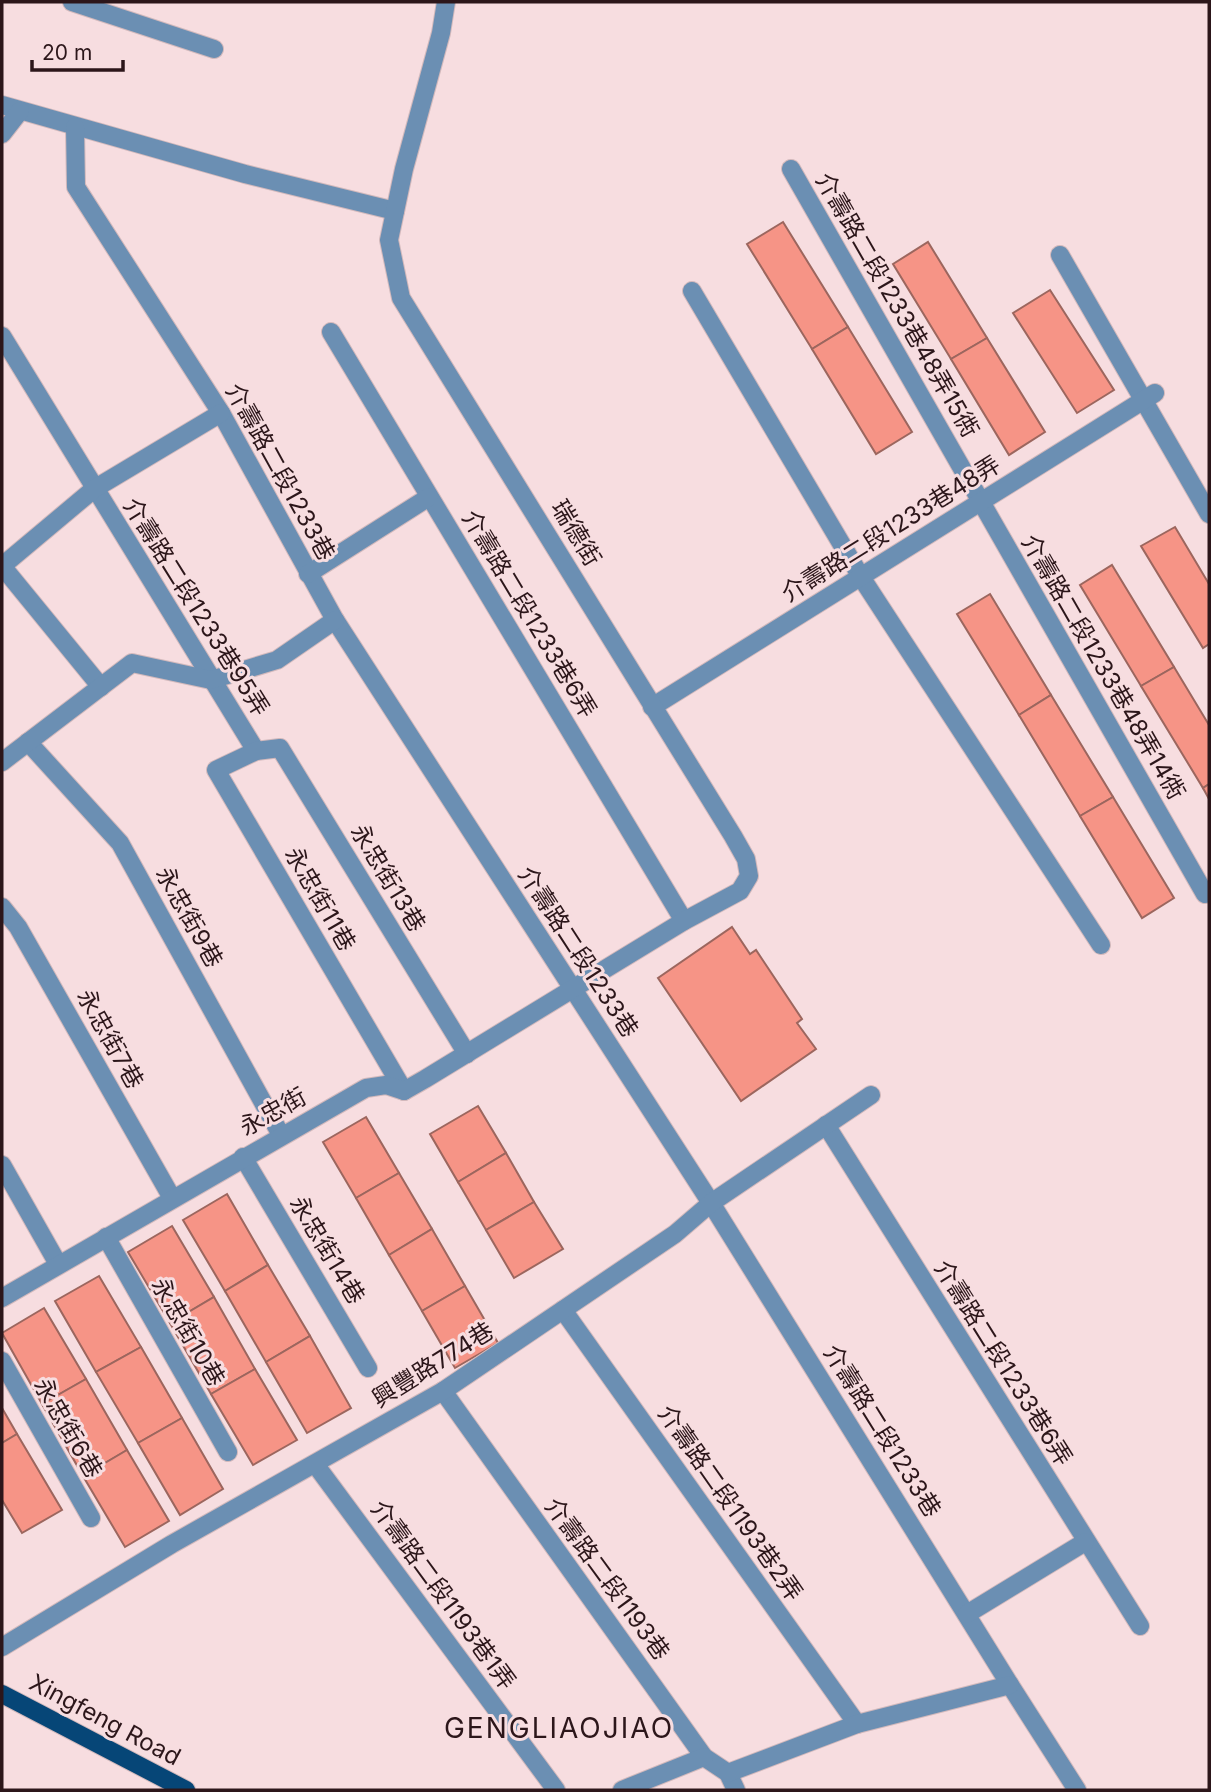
<svg xmlns="http://www.w3.org/2000/svg" width="1211" height="1792" font-family="Inter,'Noto Sans TC',sans-serif">
  <style>
    .building { fill: #f69486; stroke: #9c665e; stroke-width: 2 }
    .lines { fill: none; stroke-linecap: round; stroke-linejoin: round }
    .minor-casing { stroke: #d2b9bc; stroke-width: 20 }
    .major-casing { stroke: #d2b9bc; stroke-width: 20 }
    .minor { stroke: #6b8fb3; stroke-width: 18 }
    .major { stroke: #064677; stroke-width: 18 }
    .labels { text-anchor: middle; stroke-width: 6; stroke-linejoin: round; paint-order: stroke }
    .street-label { font-size: 24px; fill: #2c161a; stroke: #f7dde0 }
    .quarter-label { font-size: 28px; letter-spacing: 2px; fill: #2c161a; stroke: #f7dde0 }
  </style>
  <rect width="100%" height="100%" fill="#f7dde0"/>
  <g class="building">
    <polygon points="783,222 848,327 812,349 747,244"/>
    <polygon points="928,242 987,338 951,359 893,264"/>
    <polygon points="1050,290 1114,390 1077,413 1013,313"/>
    <polygon points="848,327 912,432 876,454 812,349"/>
    <polygon points="987,338 1045,432 1009,455 951,359"/>
    <polygon points="1175,527 1209,584 1209,644 1203,648 1141,546"/>
    <polygon points="1112,565 1174,667 1141,686 1080,585"/>
    <polygon points="990,594 1051,695 1019,715 957,614"/>
    <polygon points="1174,667 1209,725 1209,784 1203,788 1141,686"/>
    <polygon points="1051,695 1113,797 1080,816 1019,715"/>
    <polygon points="1209,784 1209,799 1203,788"/>
    <polygon points="1113,797 1174,898 1142,918 1080,816"/>
    <polygon points="732,927 750,954 756,950 802,1019 797,1023 816,1049 741,1101 658,978"/>
    <polygon points="478,1106 506,1153 458,1182 430,1134"/>
    <polygon points="366,1117 399,1173 356,1198 323,1142"/>
    <polygon points="506,1153 534,1202 486,1230 458,1182"/>
    <polygon points="399,1173 432,1229 389,1255 356,1198"/>
    <polygon points="227,1194 268,1265 225,1291 183,1220"/>
    <polygon points="534,1202 563,1249 514,1278 486,1230"/>
    <polygon points="172,1226 214,1297 170,1323 128,1252"/>
    <polygon points="432,1229 465,1286 422,1311 389,1255"/>
    <polygon points="268,1265 310,1336 266,1362 225,1291"/>
    <polygon points="99,1276 141,1347 96,1372 55,1301"/>
    <polygon points="465,1286 498,1343 455,1368 422,1311"/>
    <polygon points="214,1297 255,1369 211,1394 170,1323"/>
    <polygon points="44,1308 86,1379 42,1404 2,1333"/>
    <polygon points="310,1336 351,1408 307,1433 266,1362"/>
    <polygon points="141,1347 182,1418 138,1443 96,1372"/>
    <polygon points="255,1369 297,1440 253,1465 211,1394"/>
    <polygon points="86,1379 127,1450 83,1476 42,1404"/>
    <polygon points="2,1408 17,1434 2,1443"/>
    <polygon points="182,1418 223,1489 180,1515 138,1443"/>
    <polygon points="17,1434 62,1510 22,1533 2,1500 2,1443"/>
    <polygon points="127,1450 169,1521 125,1547 83,1476"/>
  </g>
  <g class="lines">
    <g class="minor-casing">
      <g id="minor">
        <polyline points="72,2 214,49"/>
        <polyline points="2,105 245,174 395,211"/>
        <polyline points="75,127 76,187 221,413 335,620 711,1203 1010,1685 1077,1790"/>
        <polyline points="2,134 20,111"/>
        <polyline points="791,169 1205,894"/>
        <polyline points="1060,255 1209,514"/>
        <polyline points="692,291 861,577 1101,945"/>
        <polyline points="331,332 684,921"/>
        <polyline points="2,336 256,751"/>
        <polyline points="2,566 94,489 221,413"/>
        <polyline points="2,566 101,687"/>
        <polyline points="308,574 429,497"/>
        <polyline points="652,707 1155,393"/>
        <polyline points="28,742 120,843 281,1135"/>
        <polyline points="2,762 132,663 211,680 277,660 335,620"/>
        <polyline points="2,907 18,927 172,1198"/>
        <polyline points="404,1091 216,770 256,751 280,748 467,1054"/>
        <polyline points="826,1125 1140,1626"/>
        <polyline points="243,1157 368,1368"/>
        <polyline points="2,1165 58,1264"/>
        <polyline points="106,1237 228,1452"/>
        <polyline points="2,1298 366,1088 386,1085 404,1091 425,1079 684,921 740,891 749,876 746,859 733,836 401,298 389,240 404,169 441,33 446,2"/>
        <polyline points="563,1310 857,1724"/>
        <polyline points="2,1361 91,1518"/>
        <polyline points="443,1391 704,1757 728,1773 736,1790"/>
        <polyline points="315,1464 556,1790"/>
        <polyline points="967,1614 1085,1542"/>
        <polyline points="2,1647 172,1544 443,1391 675,1234 711,1203 871,1095"/>
        <polyline points="728,1773 857,1724 1010,1685"/>
        <polyline points="622,1790 704,1757"/>
      </g>
    </g>
    <g class="major-casing">
      <polyline id="major" points="2,1694 186,1790"/>
    </g>
    <use href="#minor" class="minor"/>
    <use href="#major" class="major"/>
  </g>
  <g class="labels">
    <g class="street-label">
      <text transform="translate(897 305) rotate(60)" y="8">介壽路二段1233巷48弄15衖</text>
      <text transform="translate(280 472) rotate(61)" y="8">介壽路二段1233巷</text>
      <text transform="translate(891 529) rotate(-32)" y="8">介壽路二段1233巷48弄</text>
      <text transform="translate(576 533) rotate(59)" y="8">瑞德街</text>
      <text transform="translate(196 607) rotate(58)" y="8">介壽路二段1233巷95弄</text>
      <text transform="translate(529 614) rotate(59)" y="8">介壽路二段1233巷6弄</text>
      <text transform="translate(1103 667) rotate(60)" y="8">介壽路二段1233巷48弄14衖</text>
      <text transform="translate(388 878) rotate(59)" y="8">永忠街13巷</text>
      <text transform="translate(320 899) rotate(60)" y="8">永忠街11巷</text>
      <text transform="translate(189 917) rotate(61)" y="8">永忠街9巷</text>
      <text transform="translate(578 952) rotate(57)" y="8">介壽路二段1233巷</text>
      <text transform="translate(110 1039) rotate(61)" y="8">永忠街7巷</text>
      <text transform="translate(273 1112) rotate(-29)" y="8">永忠街</text>
      <text transform="translate(327 1250) rotate(59)" y="8">永忠街14巷</text>
      <text transform="translate(188 1332) rotate(60)" y="8">永忠街10巷</text>
      <text transform="translate(1003 1363) rotate(58)" y="8">介壽路二段1233巷6弄</text>
      <text transform="translate(433 1365) rotate(-32)" y="8">興豐路774巷</text>
      <text transform="translate(68 1428) rotate(60)" y="8">永忠街6巷</text>
      <text transform="translate(882 1431) rotate(58)" y="8">介壽路二段1233巷</text>
      <text transform="translate(730 1503) rotate(55)" y="8">介壽路二段1193巷2弄</text>
      <text transform="translate(607 1579) rotate(54)" y="8">介壽路二段1193巷</text>
      <text transform="translate(443 1595) rotate(54)" y="8">介壽路二段1193巷1弄</text>
      <text transform="translate(105 1720) rotate(28)" y="8">Xingfeng Road</text>
    </g>
    <g class="quarter-label">
      <text x="559" y="1738">GENGLIAOJIAO</text>
    </g>
  </g>
  <rect width="1211" height="1792" fill="none" stroke="#2c161a" stroke-width="7"/>
  <path d="M32 60v10h91v-10" fill="none" stroke="#2c161a" stroke-width="3.5"/>
  <text x="42" y="60" font-size="21" fill="#2c161a" stroke="#f7dde0" stroke-width="5" paint-order="stroke">20 m</text>
</svg>
